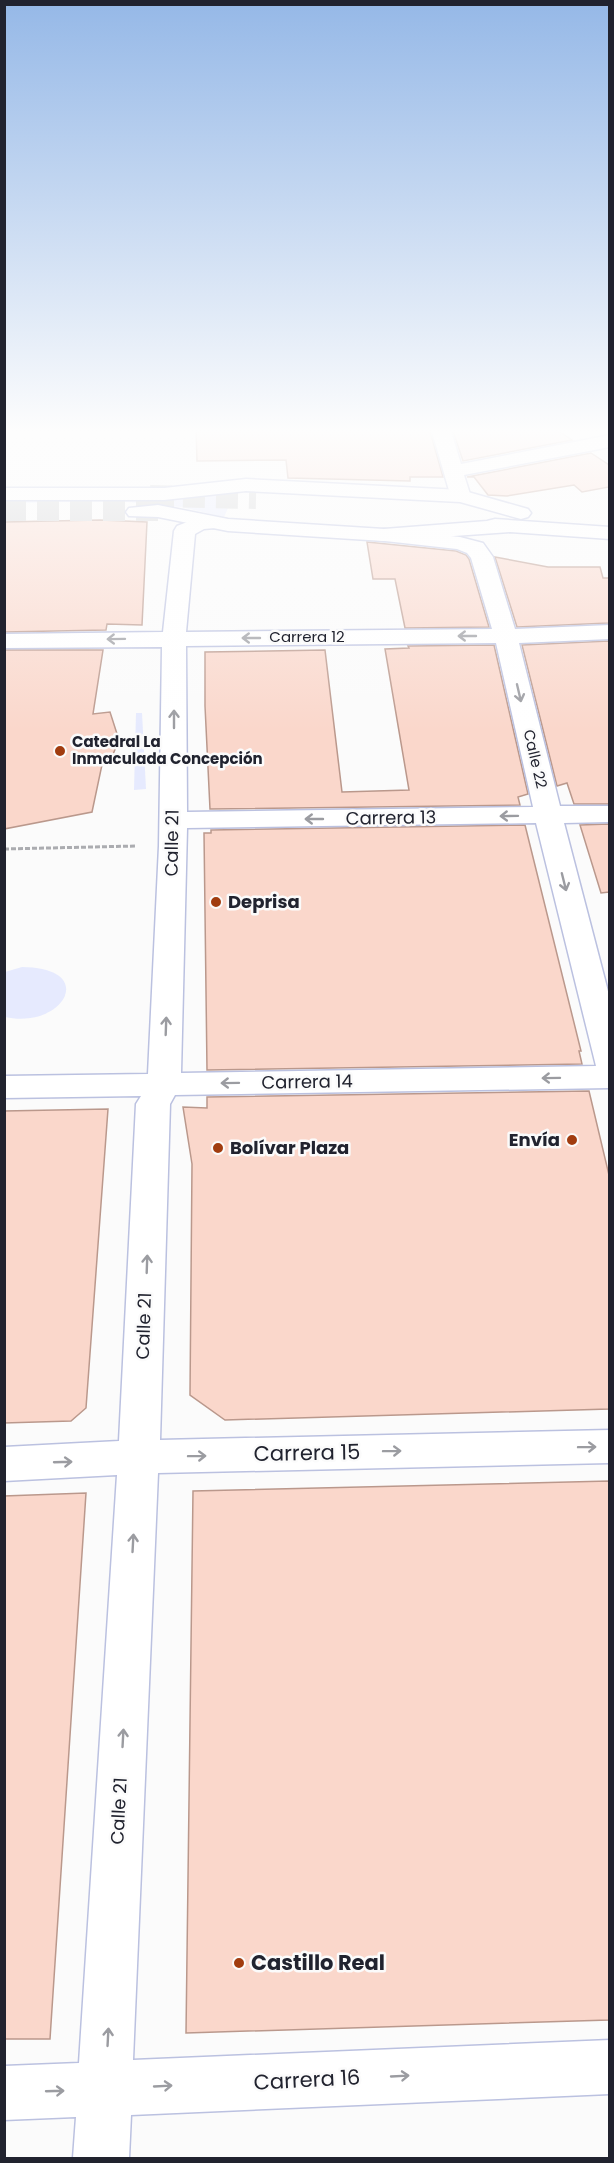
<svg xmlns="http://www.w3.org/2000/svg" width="614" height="2163" font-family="Poppins,sans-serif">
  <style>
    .green { fill: #e6eafe }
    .building { fill: #fad7cb; stroke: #ba988c; stroke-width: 1.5 }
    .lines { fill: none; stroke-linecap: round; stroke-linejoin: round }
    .major-tunnel { stroke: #cfd0d2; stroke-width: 22; stroke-dasharray: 22 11; stroke-linecap: butt }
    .minor-casing { stroke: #bbc1e0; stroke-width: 3 }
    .major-casing { stroke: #bbc1e0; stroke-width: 3 }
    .path { stroke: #abacb0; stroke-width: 3; stroke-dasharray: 5 2; stroke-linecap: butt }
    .minor { fill: #fff; fill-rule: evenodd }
    .major { fill: #fff; fill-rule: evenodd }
    .oneway { stroke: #9b9ca1 }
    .poi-dot { fill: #a13c0f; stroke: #fbfbfb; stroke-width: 2 }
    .labels { text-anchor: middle; stroke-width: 5; stroke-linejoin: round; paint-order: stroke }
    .far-street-label { font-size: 15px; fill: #21232f; stroke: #fbfbfb }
    .far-poi-label { font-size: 15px; font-weight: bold; fill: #21232f; stroke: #fbfbfb; text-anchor: start }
    .street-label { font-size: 18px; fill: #21232f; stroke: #fbfbfb }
    .poi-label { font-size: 18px; font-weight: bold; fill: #21232f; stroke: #fbfbfb; text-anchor: start }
    .near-street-label { font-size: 21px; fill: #21232f; stroke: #fbfbfb }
    .near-poi-label { font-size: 21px; font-weight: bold; fill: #21232f; stroke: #fbfbfb; text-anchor: start }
  </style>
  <rect width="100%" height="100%" fill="#fbfbfb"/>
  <g class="green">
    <polygon points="235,493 224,517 181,507 118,501 5,503 4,500 143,499"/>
    <polygon points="136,713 142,713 146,789 134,790"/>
    <path d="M22,967c78,1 40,63 -17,50v-45z"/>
  </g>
  <g class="building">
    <polygon points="196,428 429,428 443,477 410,477 410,481 288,478 286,460 197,461"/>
    <polygon points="452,428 554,428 572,440 463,461"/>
    <polygon points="591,453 609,465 609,487 582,492 574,485 507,496 488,495 474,477 467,477"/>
    <polygon points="100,520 147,522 142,625 107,624 106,630 4,632 4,522"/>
    <polygon points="367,542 456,551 466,555 469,559 489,627 405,628 395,579 373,579"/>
    <polygon points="495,557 548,567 600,567 603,578 609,578 609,623 517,627"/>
    <polygon points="609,641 609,804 574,804 567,783 557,786 522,645"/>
    <polygon points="494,645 528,794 518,797 520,805 210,809 205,706 205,652 325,650 342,792 409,790 385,649 409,648 408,646"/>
    <polygon points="4,650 103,650 93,714 110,712 119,740 111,759 103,760 92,812 4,829"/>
    <polygon points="609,824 609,892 601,893 580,825"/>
    <polygon points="525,825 581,1051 579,1051 582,1064 207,1070 204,833 211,833 211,830"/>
    <polygon points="589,1091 609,1175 609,1409 225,1420 190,1395 192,1164 183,1107 207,1108 207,1097"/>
    <polygon points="108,1109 86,1408 71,1421 4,1423 4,1111"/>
    <polygon points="609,1481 609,2020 186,2033 193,1491"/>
    <polygon points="86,1493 50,2039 4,2039 4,1496"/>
  </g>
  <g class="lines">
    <g class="major-tunnel">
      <polyline points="150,496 256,498"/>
      <polyline points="4,510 174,510"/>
    </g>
    <g class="minor-casing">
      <g id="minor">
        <polygon points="431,428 450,428 461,464 610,435 610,447 464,475 470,494 467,498 460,500 453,498 450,494"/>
        <path d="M200,517l26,2 4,4 -4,4 -22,2 -9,5 -9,98 306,-3 -21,-71 -4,-5 -10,-4 -81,-9 -3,-5 3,-5 8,-1 76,8 23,6 10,14 22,72 95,-4v14l-91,4 41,163h50v16l-46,1 46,176v89l-435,7 -5,9 -10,336 450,-10v33l-452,10 -25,587 477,-20v54l-479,21 -2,43h-56l3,-41 -72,3v-54l75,-3 38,-588 -113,6v-34l115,-6 17,-337 5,-8 -137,2v-22l144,-2 11,-228 3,-199 -158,1v-14l159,-2 11,-101 3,-5zM496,643l37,164 -346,5 -1,-166zM536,823l60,243 -415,7 6,-245z"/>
      </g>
    </g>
    <g class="major-casing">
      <g id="major">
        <polygon points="246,479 461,490 528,509 531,513 528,517 521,519 460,502 246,491 164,500 4,500 4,488 164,488"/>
        <polygon points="158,505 228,519 384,529 487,521 495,519 610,527 610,539 510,532 384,541 228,531 158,517 129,516 126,512 129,508"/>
      </g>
    </g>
    <polyline class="path" points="4,849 136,846"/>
    <use href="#minor" class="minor"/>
    <use href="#major" class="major"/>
  </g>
  <defs><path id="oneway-shaft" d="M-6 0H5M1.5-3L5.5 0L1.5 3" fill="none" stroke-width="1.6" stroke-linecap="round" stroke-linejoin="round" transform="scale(1.5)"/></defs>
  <g class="oneway">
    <use href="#oneway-shaft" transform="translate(467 636) rotate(180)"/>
    <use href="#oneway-shaft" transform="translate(251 638) rotate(180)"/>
    <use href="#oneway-shaft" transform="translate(116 639) rotate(179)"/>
    <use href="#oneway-shaft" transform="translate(519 693) rotate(77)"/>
    <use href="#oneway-shaft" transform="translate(174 719) rotate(-90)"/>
    <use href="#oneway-shaft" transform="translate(509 816) rotate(179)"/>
    <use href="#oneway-shaft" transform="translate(314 819) rotate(180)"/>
    <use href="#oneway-shaft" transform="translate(564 882) rotate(76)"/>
    <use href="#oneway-shaft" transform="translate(166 1026) rotate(-88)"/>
    <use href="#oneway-shaft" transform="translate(551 1078) rotate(179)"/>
    <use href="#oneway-shaft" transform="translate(230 1083) rotate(179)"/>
    <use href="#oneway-shaft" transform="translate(147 1264) rotate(-88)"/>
    <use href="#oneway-shaft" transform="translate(587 1447) rotate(-1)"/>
    <use href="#oneway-shaft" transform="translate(392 1451) rotate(-1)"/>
    <use href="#oneway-shaft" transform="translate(197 1456) rotate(-1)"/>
    <use href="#oneway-shaft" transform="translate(63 1462) rotate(-2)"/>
    <use href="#oneway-shaft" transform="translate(133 1543) rotate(-87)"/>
    <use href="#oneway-shaft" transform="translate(123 1738) rotate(-87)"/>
    <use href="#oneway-shaft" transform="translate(108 2037) rotate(-87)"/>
    <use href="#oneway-shaft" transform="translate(400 2076) rotate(-3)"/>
    <use href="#oneway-shaft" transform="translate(163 2086) rotate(-3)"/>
    <use href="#oneway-shaft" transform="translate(55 2091) rotate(-2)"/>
  </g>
  <linearGradient id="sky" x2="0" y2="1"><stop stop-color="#95b8e7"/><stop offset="0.59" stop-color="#fdfdfd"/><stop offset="1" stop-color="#fdfdfd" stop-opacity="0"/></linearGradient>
  <rect width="614" height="731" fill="url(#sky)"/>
  <g class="poi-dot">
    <circle cx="60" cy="751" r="6"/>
    <circle cx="216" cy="902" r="6"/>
    <circle cx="572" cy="1140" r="6"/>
    <circle cx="218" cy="1148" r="6"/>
    <circle cx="239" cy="1963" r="6"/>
  </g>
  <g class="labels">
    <g class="far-street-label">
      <text x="307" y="642">Carrera 12</text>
      <text transform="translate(535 759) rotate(77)" y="5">Calle 22</text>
    </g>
    <g class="far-poi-label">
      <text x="72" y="747">Catedral La<tspan x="72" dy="17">Inmaculada Concepción</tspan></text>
    </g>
    <g class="street-label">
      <text transform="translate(391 818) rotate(-1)" y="6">Carrera 13</text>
      <text transform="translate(172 843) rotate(-89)" y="6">Calle 21</text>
      <text transform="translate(307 1082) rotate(-1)" y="6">Carrera 14</text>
      <text transform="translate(144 1326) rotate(-88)" y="6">Calle 21</text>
      <text transform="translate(119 1811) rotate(-87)" y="6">Calle 21</text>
    </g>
    <g class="poi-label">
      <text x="228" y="908">Deprisa</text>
      <text x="560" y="1146" text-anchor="end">Envía</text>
      <text x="230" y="1154">Bolívar Plaza</text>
    </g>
    <g class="near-street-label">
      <text transform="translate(307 1453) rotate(-1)" y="7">Carrera 15</text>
      <text transform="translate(307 2080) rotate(-3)" y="7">Carrera 16</text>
    </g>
    <g class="near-poi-label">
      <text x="251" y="1970">Castillo Real</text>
    </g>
  </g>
  <rect width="614" height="2163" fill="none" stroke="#21232f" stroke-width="12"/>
</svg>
